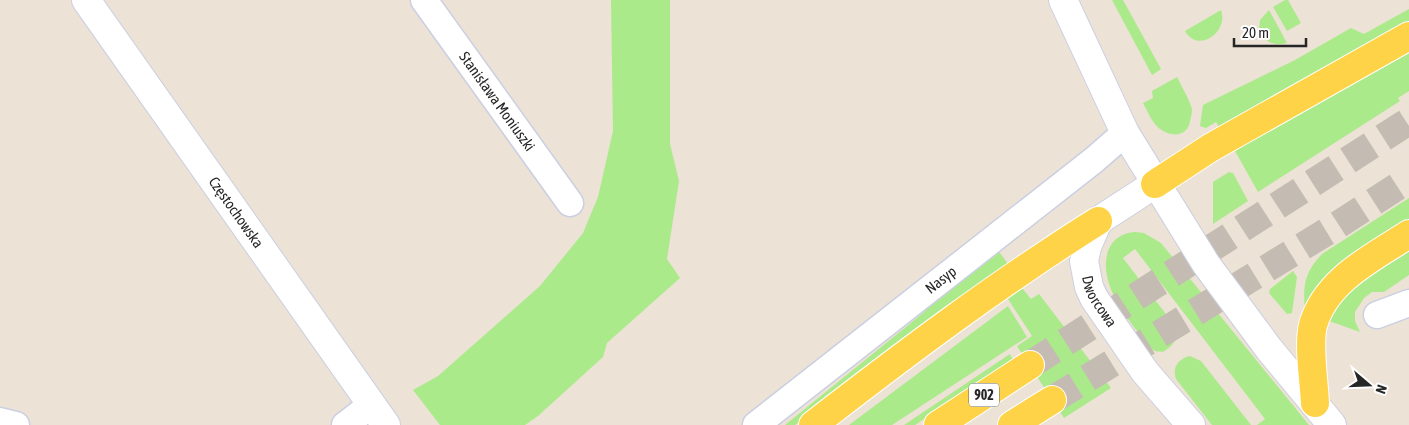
<svg xmlns="http://www.w3.org/2000/svg" width="1409" height="425" font-family="'Asap Condensed',sans-serif">
  <style>
    .green { fill: #abea8a }
    .lines { fill: none; stroke-linecap: round; stroke-linejoin: round }
    .primary-tunnel { stroke: #c4bcb2; stroke-width: 28; stroke-dasharray: 28 14; stroke-linecap: butt }
    .street-casing { stroke: #cbcfe2; stroke-width: 29 }
    .secondary-casing { stroke: #cbcfe2; stroke-width: 30 }
    .primary-casing { stroke: #fff; stroke-width: 30 }
    .street { stroke: #fff; stroke-width: 26 }
    .secondary { stroke: #fff; stroke-width: 28 }
    .primary { stroke: #ffd347; stroke-width: 28 }
    .labels { text-anchor: middle; stroke-width: 5; stroke-linejoin: round; paint-order: stroke }
    .shield { fill: #fff; stroke: #676767; stroke-width: 1 }
    .shield-label { font-size: 14px; font-weight: bold; fill: #262626 }
    .street-label { font-size: 15px; fill: #262626; stroke: #fff }
  </style>
  <rect width="100%" height="100%" fill="#ece2d5"/>
  <g class="green">
    <polygon points="611,0 670,0 670,144 679,181 667,259 680,278 607,343 603,357 538,416 525,425 440,425 413,390 438,376 540,286 583,233 598,197 613,131"/>
    <polygon points="1112,0 1123,0 1161,69 1152,75"/>
    <polygon points="1285,0 1288,0 1301,23 1287,31 1273,7"/>
    <polygon points="1409,9 1409,22 1221,130 1216,122 1206,128 1200,126 1203,105 1295,60 1351,28 1364,34"/>
    <path d="M1221,10c8,22 -23,44 -36,21z"/>
    <path d="M1269,10l18,33c-15,3 -20,0 -28,-13l1,-10z"/>
    <polygon points="1409,51 1409,91 1398,98 1400,101 1258,192 1235,151 1300,112"/>
    <path d="M1177,77c5,10 12,22 15,32 0,4 -1,8 -2,12 -2,15 -18,17 -30,8 -8,-6 -12,-17 -17,-26l10,-5 -1,-7z"/>
    <polygon points="1229,172 1233,173 1248,201 1213,224 1213,182"/>
    <path d="M1409,198v24l-104,96c-1,-28 -4,-42 17,-64z"/>
    <path d="M1135,232l9,1 17,10 148,182h-52l8,-6 -130,-170 -12,9 49,64c8,14 4,22 -9,30 -3,-1 -5,0 -8,-1 -7,-4 -13,-14 -18,-20 -17,-22 -38,-52 -29,-80 5,-13 15,-18 27,-19z"/>
    <polygon points="997,249 1008,264 888,349 795,425 785,425 928,309 869,351 778,425 771,425"/>
    <path d="M1409,249v26l-25,17h-12l-8,6 -9,14v9l5,11 -31,-11c14,-35 50,-52 80,-72z"/>
    <polygon points="1293,271 1297,277 1292,313 1287,314 1269,293 1270,289"/>
    <polygon points="1022,288 1031,299 1039,294 1111,388 1064,418 1017,346 1032,336 1008,299"/>
    <polygon points="1008,306 1027,337 892,425 849,425"/>
    <polygon points="1010,354 1013,360 915,425 904,425"/>
    <path d="M1190,356l11,5 50,64h-39l-36,-46c-4,-12 2,-20 14,-23z"/>
  </g>
  <g class="lines">
    <g class="primary-tunnel">
      <polyline points="1030,365 1409,121"/>
      <polyline points="1052,400 1336,226 1409,179"/>
    </g>
    <g class="street-casing">
      <g id="street">
        <path id="s1" d="M424,0l146,203"/>
        <polyline points="1377,315 1409,303"/>
        <polyline points="0,421 16,425"/>
        <polyline points="345,425 371,405"/>
        <path id="s2" d="M756,425l338,-265 31,-27"/>
      </g>
    </g>
    <g class="secondary-casing">
      <g id="secondary">
        <path id="s3" d="M86,0l300,425"/>
        <polyline points="1063,0 1125,133 1206,264 1269,349 1332,425"/>
        <path id="s4" d="M1155,184l-57,37 -11,26 -3,14 5,26 5,11 51,74 46,53"/>
      </g>
    </g>
    <g class="primary-casing">
      <g id="primary">
        <polyline points="1155,184 1210,148 1409,36"/>
        <path d="M1315,403c-1,-22 -7,-58 -2,-78 13,-45 59,-67 96,-91"/>
        <path d="M813,425c93,-72 186,-142 285,-204"/>
        <polyline points="938,425 1030,365"/>
        <polyline points="1012,425 1052,400"/>
      </g>
    </g>
    <use href="#street" class="street"/>
    <use href="#secondary" class="secondary"/>
    <use href="#primary" class="primary"/>
  </g>
  <g class="labels">
    <rect class="shield" x="969" y="383.5" width="30" height="23" rx="4"/>
    <g class="shield-label">
      <text x="984" y="400">902</text>
    </g>
    <g class="street-label">
      <text dy="5" stroke="none"><textPath href="#s1" startOffset="125">Stanisława Moniuszki</textPath></text>
      <text dy="5" stroke="none"><textPath href="#s3" startOffset="260">Częstochowska</textPath></text>
      <text dy="5" stroke="none"><textPath href="#s2" startOffset="235">Nasyp</textPath></text>
      <text dy="5" stroke="none"><textPath href="#s4" startOffset="154">Dworcowa</textPath></text>
    </g>
  </g>
  <g transform="translate(1369 385) rotate(109)" stroke="#ffffff" stroke-width="4" paint-order="stroke">
  <path d="M0-4L9 19L0 12L-9 19Z" fill="#262626"/>
  <text y="-8" font-size="14" font-weight="bold" text-anchor="middle" fill="#262626">N</text>
  </g>
  <path d="M1234 38v8h72v-8" fill="none" stroke="#262626" stroke-width="2.5"/>
  <text x="1242" y="38" font-size="15" fill="#262626" stroke="#ffffff" stroke-width="4" paint-order="stroke">20 m</text>
</svg>
